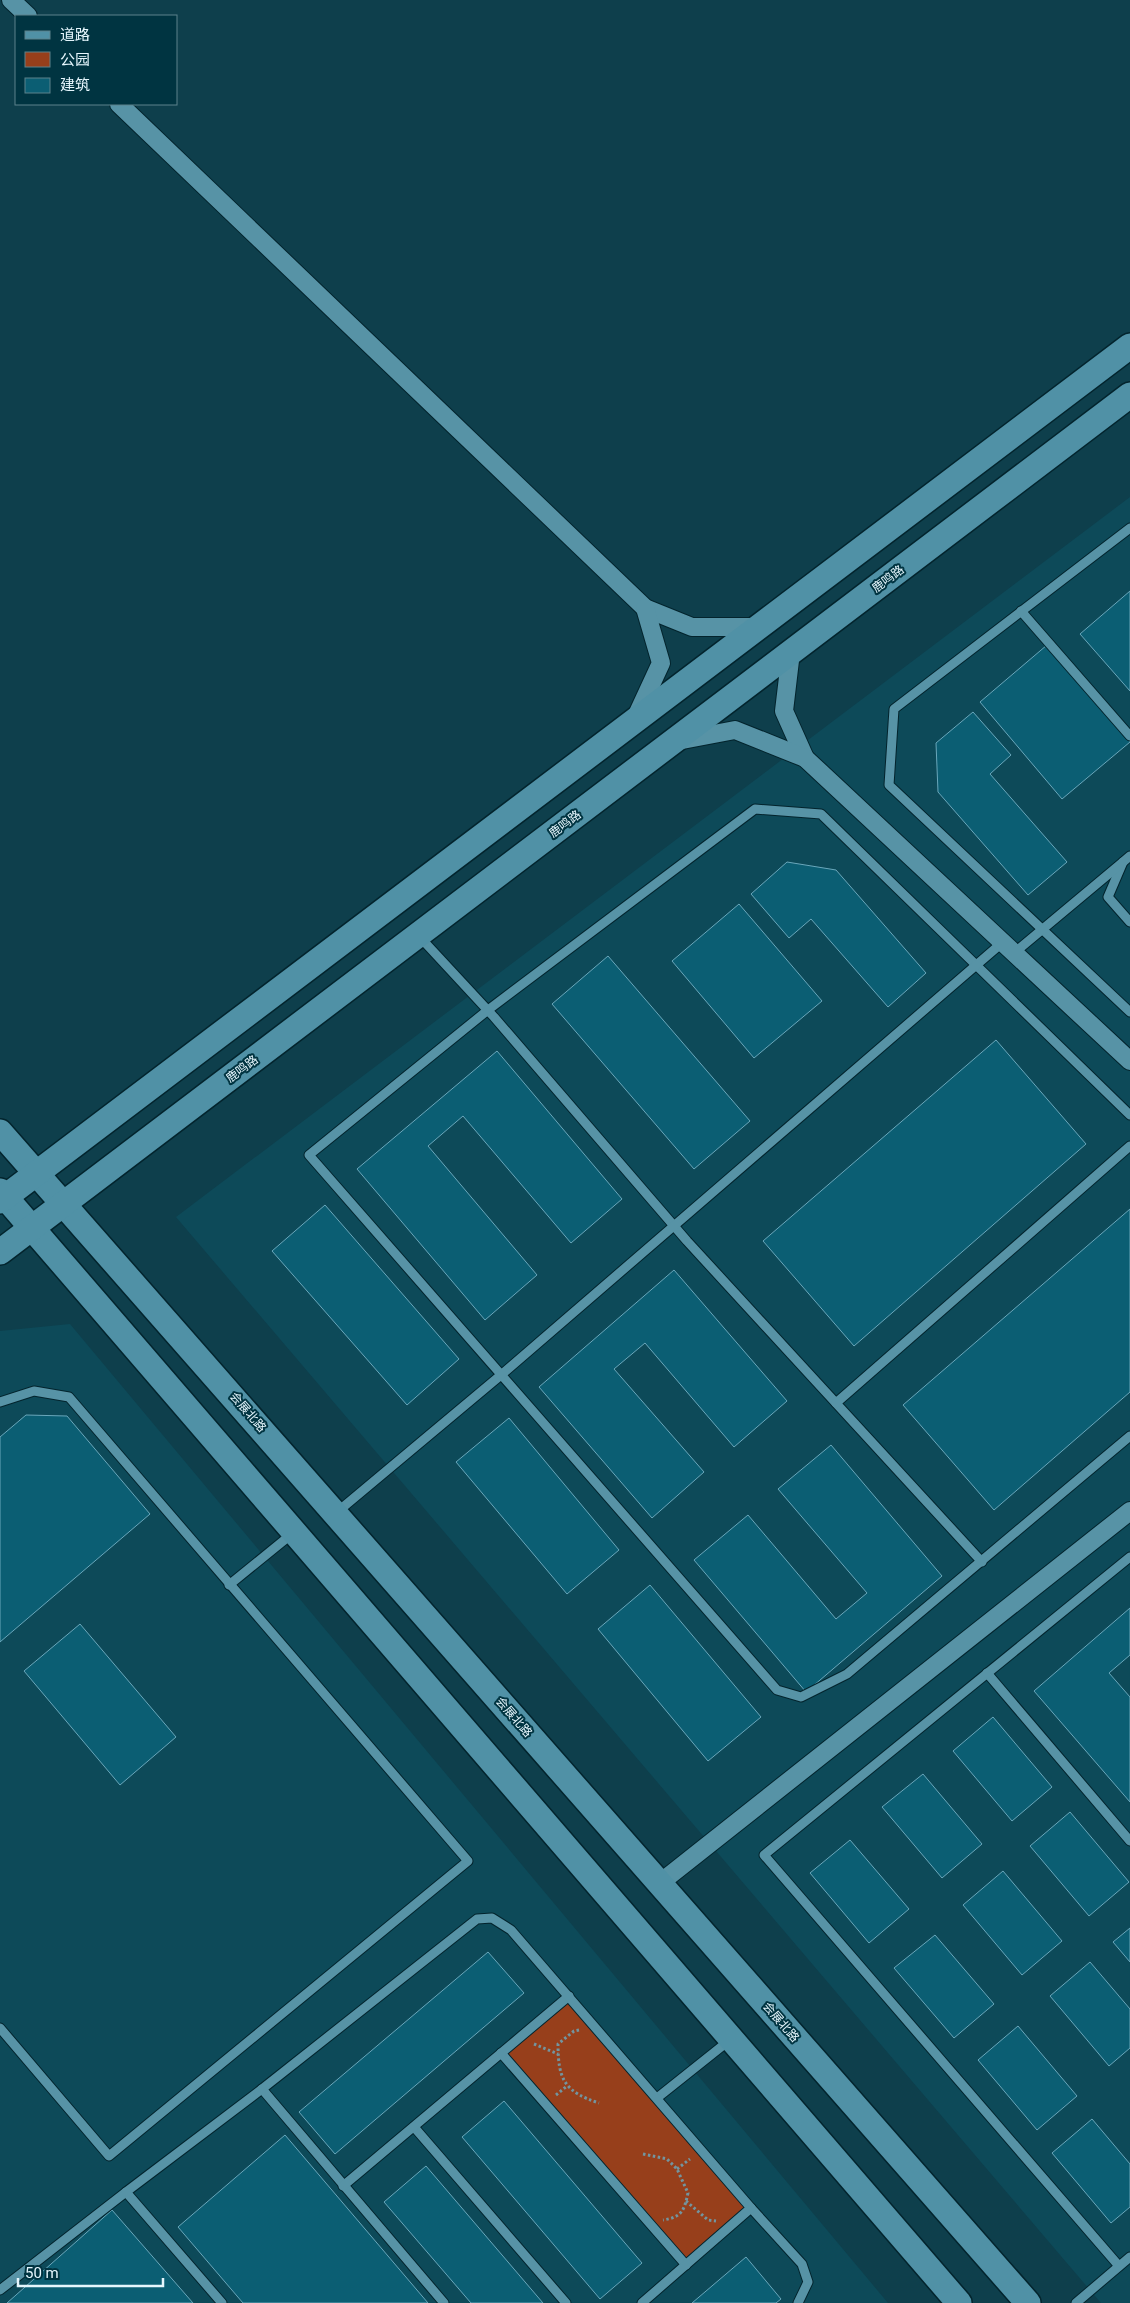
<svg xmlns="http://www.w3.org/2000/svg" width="1130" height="2303" font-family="Roboto,'Noto Sans SC',sans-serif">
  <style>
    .built { fill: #0d4a59 }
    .green { fill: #973f1b }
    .building { fill: #0b5e73; stroke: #6aa7bb }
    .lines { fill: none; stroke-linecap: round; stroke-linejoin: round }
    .service-casing { stroke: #03242d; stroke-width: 11 }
    .minor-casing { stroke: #03242d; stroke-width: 20 }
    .secondary-casing { stroke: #03242d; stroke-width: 28 }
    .path { stroke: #73959f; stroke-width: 3; stroke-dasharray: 2.5 2.5; stroke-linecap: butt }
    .service { stroke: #5793a6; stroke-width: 9 }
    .minor { stroke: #5793a6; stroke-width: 18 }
    .secondary { stroke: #5091a6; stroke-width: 25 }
    .labels { text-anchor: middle; stroke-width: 4; stroke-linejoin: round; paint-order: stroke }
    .street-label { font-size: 12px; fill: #e5f6fd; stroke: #003441 }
  </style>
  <rect width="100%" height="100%" fill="#0e3f4c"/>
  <g class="built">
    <polygon points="1130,497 1130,2303 1101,2303 176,1217"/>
    <polygon points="70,1324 888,2303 0,2303 0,1331"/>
  </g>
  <polygon class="green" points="569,1996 751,2208 686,2265 501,2053"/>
  <g class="building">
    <polygon points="1130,591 1130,691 1080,634"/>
    <polygon points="1047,645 1130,742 1062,799 980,702"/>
    <polygon points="973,712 1011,755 990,774 1067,862 1028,895 938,792 936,743"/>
    <polygon points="787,862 836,870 926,973 888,1007 811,919 789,938 751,894"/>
    <polygon points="739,904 822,1001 754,1058 672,961"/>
    <polygon points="608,956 750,1121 694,1169 552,1004"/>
    <polygon points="996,1040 1086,1144 854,1346 763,1241"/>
    <polygon points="497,1051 622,1199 571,1243 463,1116 428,1146 537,1275 485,1320 357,1169"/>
    <polygon points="325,1205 459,1359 407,1405 272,1251"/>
    <polygon points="1130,1209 1130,1392 994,1510 903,1405"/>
    <polygon points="674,1270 787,1401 734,1447 645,1343 614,1369 704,1472 652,1518 539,1387"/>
    <polygon points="26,1415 67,1416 150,1514 0,1642 0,1437"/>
    <polygon points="509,1418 619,1550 567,1594 456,1462"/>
    <polygon points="831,1445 942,1576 806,1692 694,1560 748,1515 836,1619 867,1593 778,1489"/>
    <polygon points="650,1585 761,1717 708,1761 598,1629"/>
    <polygon points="1130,1608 1130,1655 1109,1673 1130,1697 1130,1802 1034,1691"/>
    <polygon points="80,1624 176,1737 120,1785 24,1671"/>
    <polygon points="993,1717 1052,1787 1012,1821 953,1751"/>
    <polygon points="923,1774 982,1844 942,1878 882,1807"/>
    <polygon points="1070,1812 1129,1882 1089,1916 1030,1846"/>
    <polygon points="850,1840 909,1909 869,1943 810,1873"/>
    <polygon points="1003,1871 1062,1941 1022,1975 963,1905"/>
    <polygon points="1130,1928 1130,1962 1113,1942"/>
    <polygon points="935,1935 994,2004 954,2038 894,1968"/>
    <polygon points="488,1952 524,1993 335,2154 299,2112"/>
    <polygon points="1090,1962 1130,2009 1130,2048 1109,2066 1050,1996"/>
    <polygon points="1018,2026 1077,2096 1037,2130 978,2060"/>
    <polygon points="504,2101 642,2263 600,2299 462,2137"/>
    <polygon points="1092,2119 1130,2164 1130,2207 1111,2223 1052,2153"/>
    <polygon points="285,2135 428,2303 243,2303 178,2227"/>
    <polygon points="426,2166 543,2303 471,2303 384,2202"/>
    <polygon points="112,2210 193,2303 7,2303"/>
    <polygon points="746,2257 781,2299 776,2303 692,2303"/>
  </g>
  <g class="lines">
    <g class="service-casing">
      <g id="service">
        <polyline points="1130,528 894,709 889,785 1130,1012"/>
        <polyline points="1021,611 1130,736"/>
        <polyline points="1130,856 1123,862 1108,897 1130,922"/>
        <polyline points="418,935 494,1017 687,1241 982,1562"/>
        <polyline points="1014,953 1123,862"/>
        <polyline points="1130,1115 821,814 755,809 488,1010 309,1155 777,1690 801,1697 847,1674 1130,1436"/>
        <polyline points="0,1402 34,1391 69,1397 468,1861 109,2156 0,2028"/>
        <polyline points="836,1403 1130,1146"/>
        <polyline points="336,1513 501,1375 1003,942"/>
        <polyline points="229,1585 293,1533"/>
        <polyline points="987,1673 1130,1841"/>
        <polyline points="501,2053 686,2265"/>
        <polyline points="262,2089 444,2303"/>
        <polyline points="657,2098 731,2039"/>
        <polyline points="414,2127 566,2303"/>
        <polyline points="343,2186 569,1996"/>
        <polyline points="751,2208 802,2264 808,2282 798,2303"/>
        <polyline points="1119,2266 764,1855 1130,1557"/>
        <polyline points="0,2290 126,2192"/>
        <polyline points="222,2303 126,2192 262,2089 477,1919 492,1918 511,1930 751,2208 642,2303"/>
        <polyline points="1076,2303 1130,2257"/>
      </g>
    </g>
    <g class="minor-casing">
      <g id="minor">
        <polyline points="11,0 28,16"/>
        <polyline points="119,104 645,608 692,627 757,627"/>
        <polyline points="791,652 784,711 805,758"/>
        <polyline points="636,717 661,663 645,608"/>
        <polyline points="677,741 735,730 805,758 1130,1061"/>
        <polyline points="660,1883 1130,1511"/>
      </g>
    </g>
    <g class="secondary-casing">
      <g id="secondary">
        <polyline points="0,1132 1028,2303"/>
        <polyline points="0,1191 959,2303"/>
        <polyline points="0,1201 1130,346"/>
        <polyline points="0,1252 1130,395"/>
      </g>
    </g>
    <g class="path">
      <path d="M579,2030l-5,1 -16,13c0,36 7,48 41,59"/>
      <polyline points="534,2044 558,2054"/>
      <polyline points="556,2095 567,2086"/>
      <path d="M643,2154l24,5 10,10 11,24c-4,18 -6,24 -25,27"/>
      <polyline points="677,2169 690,2159"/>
      <polyline points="686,2201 708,2220 716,2221"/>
    </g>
    <use href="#service" class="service"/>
    <use href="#minor" class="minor"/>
    <use href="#secondary" class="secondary"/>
  </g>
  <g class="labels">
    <g class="street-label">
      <text transform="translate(888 579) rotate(-37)" y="4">鹿鸣路</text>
      <text transform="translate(565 824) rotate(-37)" y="4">鹿鸣路</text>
      <text transform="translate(242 1069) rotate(-37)" y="4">鹿鸣路</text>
      <text transform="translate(248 1412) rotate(49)" y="4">会展北路</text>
      <text transform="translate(514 1717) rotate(49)" y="4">会展北路</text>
      <text transform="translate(781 2022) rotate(49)" y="4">会展北路</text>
    </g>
  </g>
  <rect x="15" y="15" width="162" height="90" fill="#003441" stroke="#5c828c"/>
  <rect x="25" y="31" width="25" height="8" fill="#5091a6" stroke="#5c828c"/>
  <text x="60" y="40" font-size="15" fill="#e5f6fd">道路</text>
  <rect x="25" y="52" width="25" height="15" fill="#973f1b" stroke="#5c828c"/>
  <text x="60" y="65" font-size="15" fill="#e5f6fd">公园</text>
  <rect x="25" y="78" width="25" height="15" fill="#0b5e73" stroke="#5c828c"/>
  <text x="60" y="90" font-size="15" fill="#e5f6fd">建筑</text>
  <path d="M18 2278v8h145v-8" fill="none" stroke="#e5f6fd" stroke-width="2.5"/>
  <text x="25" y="2278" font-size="15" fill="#e5f6fd" stroke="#003441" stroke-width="4" paint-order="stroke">50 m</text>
</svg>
